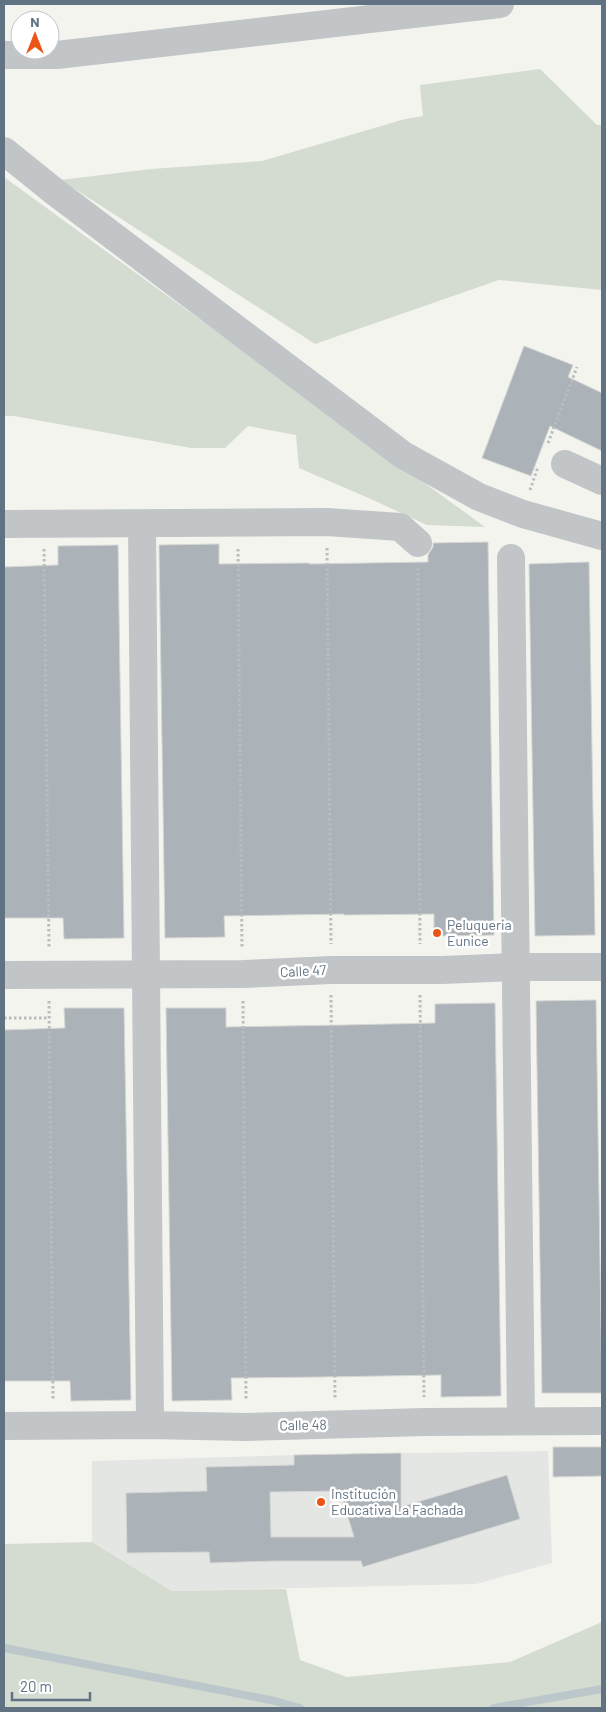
<svg xmlns="http://www.w3.org/2000/svg" width="606" height="1712" font-family="Barlow,sans-serif">
  <style>
    .built { fill: #e4e6e3 }
    .green { fill: #d4dbd0 }
    .lines { fill: none; stroke-linecap: round; stroke-linejoin: round }
    .stream { stroke: #bcc7cc; stroke-width: 8 }
    .building { fill: #abb2b8; stroke: #d5d5d3; fill-rule: evenodd }
    .path { stroke: #babdbf; stroke-width: 3; stroke-dasharray: 2.5 2.5; stroke-linecap: butt }
    .minor { stroke: #c1c5c8; stroke-width: 28 }
    .poi-dot { fill: #ec5418; stroke: #fff; stroke-width: 2 }
    .labels { text-anchor: middle; stroke-width: 5; stroke-linejoin: round; paint-order: stroke }
    .poi-label { font-size: 14px; fill: #617282; stroke: #fff; text-anchor: start }
    .street-label { font-size: 14px; fill: #617282; stroke: #fff }
  </style>
  <rect width="100%" height="100%" fill="#f4f4ef"/>
  <polygon class="built" points="548,1451 552,1563 476,1584 172,1591 92,1542 92,1461 294,1455"/>
  <g class="green">
    <polygon points="540,69 597,125 602,125 602,290 499,280 315,344 61,180 151,169 262,161 405,119 423,116 420,85"/>
    <polygon points="4,177 485,527 427,525 373,500 299,468 296,435 248,426 225,448 191,448 14,416 4,416"/>
    <polygon points="92,1542 172,1591 286,1589 300,1660 347,1677 510,1662 602,1622 602,1708 4,1708 4,1544"/>
  </g>
  <g class="lines">
    <g class="stream">
      <polyline points="4,1648 275,1701 300,1708"/>
      <polyline points="494,1708 602,1689"/>
    </g>
  </g>
  <g class="building">
    <polygon points="524,346 573,365 568,377 602,393 602,451 550,426 531,476 482,458"/>
    <polygon points="488,542 494,935 434,936 434,914 344,915 344,914 224,916 225,937 165,938 159,545 219,544 219,564 309,563 309,564 428,562 428,555 433,547 433,543"/>
    <polygon points="118,545 124,938 64,939 63,918 4,918 4,567 58,565 58,546"/>
    <polygon points="589,562 595,935 535,936 529,564"/>
    <polygon points="596,1000 602,1393 542,1393 536,1001"/>
    <polygon points="495,1003 501,1396 441,1397 441,1375 320,1377 231,1378 232,1400 172,1401 166,1008 226,1008 226,1027 345,1025 435,1023 435,1004"/>
    <polygon points="64,1008 124,1008 131,1400 71,1401 70,1381 4,1381 4,1030 65,1028"/>
    <polygon points="553,1447 602,1447 602,1476 553,1477"/>
    <path d="M401,1453v54l106,-32 13,44 -157,48 -2,-6h-85l-66,2 -1,-11 -82,1 -1,-60 81,-2 -1,-24 88,-2v-10zM340,1491l14,46h-83l-1,-45z"/>
  </g>
  <g class="lines">
    <g class="path">
      <polyline points="548,443 577,367"/>
      <polyline points="530,490 538,467"/>
      <polyline points="327,548 331,944"/>
      <polyline points="44,549 49,948"/>
      <polyline points="238,549 242,947"/>
      <polyline points="418,568 420,944"/>
      <polyline points="331,995 335,1399"/>
      <polyline points="420,995 424,1397"/>
      <polyline points="49,1001 53,1400"/>
      <polyline points="243,1001 246,1400"/>
      <polyline points="4,1018 49,1018"/>
    </g>
    <g class="minor">
      <polyline points="4,55 57,55 500,4"/>
      <polyline points="4,151 55,192 403,455 479,497 523,514 602,536"/>
      <polyline points="565,464 602,481"/>
      <polyline points="4,524 327,522 400,527 418,543"/>
      <polyline points="142,524 150,1425"/>
      <polyline points="511,558 521,1421"/>
      <polyline points="4,975 243,974 331,970 442,970 515,967 602,967"/>
      <polyline points="4,1426 150,1425 246,1427 425,1422 602,1421"/>
    </g>
  </g>
  <g class="poi-dot">
    <circle cx="437" cy="933" r="5"/>
    <circle cx="321" cy="1502" r="5"/>
  </g>
  <g class="labels">
    <g class="poi-label">
      <text x="447" y="930">Peluqueria<tspan x="447" dy="16">Eunice</tspan></text>
      <text x="331" y="1499">Institución<tspan x="331" dy="16">Educativa La Fachada</tspan></text>
    </g>
    <g class="street-label">
      <text transform="translate(303 971) rotate(-3)" y="5">Calle 47</text>
      <text transform="translate(303 1425) rotate(-1)" y="5">Calle 48</text>
    </g>
  </g>
  <rect width="606" height="1712" fill="none" stroke="#617282" stroke-width="10"/>
  <g transform="translate(35 35)"><circle r="24" fill="#ffffff" stroke="#c0c7cd"/>
  <path d="M0-4L9 19L0 12L-9 19Z" fill="#ec5418"/>
  <text y="-8" font-size="14" font-weight="bold" text-anchor="middle" fill="#617282">N</text>
  </g>
  <path d="M12 1692v8h78v-8" fill="none" stroke="#617282" stroke-width="2.5"/>
  <text x="20" y="1692" font-size="15" fill="#617282" stroke="#ffffff" stroke-width="4" paint-order="stroke">20 m</text>
</svg>
